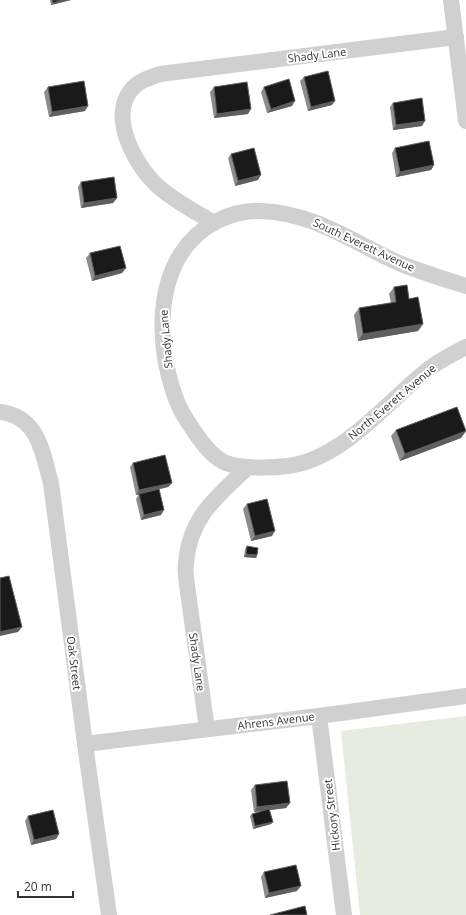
<svg xmlns="http://www.w3.org/2000/svg" width="466" height="915" font-family="'Open Sans',sans-serif">
  <style>
    .green { fill: #e6ecdf }
    .lines { fill: none; stroke-linecap: round; stroke-linejoin: round }
    .minor { stroke: #d0d0d0; stroke-width: 16 }
    .wall { fill: #8c8c8c }
    .shaded-wall { fill: #5f5f5f }
    .building { fill: #1a1a1a; stroke: #5f5f5f }
    .labels { text-anchor: middle; stroke-width: 4; stroke-linejoin: round; paint-order: stroke }
    .street-label { font-size: 11px; fill: #333; stroke: #fff }
  </style>
  <rect width="100%" height="100%" fill="#fff"/>
  <polygon class="green" points="466,716 466,915 360,915 341,731"/>
  <g class="lines">
    <g class="minor">
      <polyline points="451,0 466,121"/>
      <path d="M214,223c-18,-11 -38,-21 -54,-35 -23,-19 -52,-70 -29,-98 7,-9 18,-12 29,-16l296,-37"/>
      <path d="M466,286c-22,-7 -45,-14 -67,-23 -47,-21 -84,-50 -138,-52 -17,-1 -30,3 -44,10 -64,33 -63,119 -41,178 4,12 11,22 18,32 8,12 19,27 32,32 16,6 46,5 62,3 48,-6 89,-52 123,-82 6,-5 12,-11 19,-16 11,-8 24,-15 36,-21"/>
      <path d="M0,412c39,5 42,40 51,71l34,261 24,171"/>
      <polyline points="319,716 344,915"/>
      <path d="M207,729l-20,-144c-1,-7 -2,-15 -1,-22 4,-47 31,-66 62,-96"/>
      <polyline points="85,744 319,716 466,696"/>
    </g>
  </g>
  <g class="wall">
    <polygon points="50,0 71,0 51,5"/>
    <polygon points="304,77 332,105 308,111 300,81"/>
    <polygon points="48,87 85,111 49,117 44,92"/>
    <polygon points="214,87 248,114 214,118 210,92"/>
    <polygon points="264,87 292,106 267,113 261,92"/>
    <polygon points="393,103 422,126 393,130 390,107"/>
    <polygon points="395,148 434,165 431,170 396,177 392,153"/>
    <polygon points="231,154 258,180 235,186 228,158"/>
    <polygon points="81,182 117,198 113,203 81,208 78,187"/>
    <polygon points="90,253 126,268 122,273 92,281 86,258"/>
    <polygon points="394,287 409,299 423,324 418,331 358,341 354,315 359,308 391,303 389,294"/>
    <polygon points="396,430 466,431 461,438 400,461 391,436"/>
    <polygon points="133,463 172,483 168,487 159,489 161,515 141,520 136,499 139,494 158,490 136,495 130,467"/>
    <polygon points="247,504 272,536 251,541 243,509"/>
    <polygon points="247,546 257,555 256,558 244,557 245,549"/>
    <polygon points="255,785 290,803 286,808 270,810 273,822 271,824 253,829 250,816 252,814 266,810 254,812 251,790"/>
    <polygon points="28,816 59,834 56,839 31,845 25,821"/>
    <polygon points="264,872 297,891 265,898 261,877"/>
  </g>
  <g class="shaded-wall">
    <polygon points="63,0 71,0 51,5 53,3"/>
    <polygon points="295,101 292,106 267,113 271,109"/>
    <polygon points="335,101 332,105 308,111 311,107"/>
    <polygon points="88,106 85,111 49,117 52,112"/>
    <polygon points="251,109 248,114 214,118 217,114"/>
    <polygon points="425,121 422,126 393,130 396,125"/>
    <polygon points="434,165 431,170 396,177 400,172"/>
    <polygon points="261,175 258,180 235,186 238,181"/>
    <polygon points="117,198 113,203 81,208 84,203"/>
    <polygon points="126,268 122,273 92,281 95,276"/>
    <polygon points="423,324 418,331 358,341 363,334"/>
    <polygon points="466,431 461,438 400,461 405,454"/>
    <polygon points="172,483 168,487 136,495 139,490"/>
    <polygon points="164,510 161,515 141,520 144,515"/>
    <polygon points="275,531 272,536 251,541 255,536"/>
    <polygon points="246,554 257,555 256,558 244,557"/>
    <polygon points="22,627 18,632 0,636 0,632"/>
    <polygon points="290,803 286,808 254,812 257,807"/>
    <polygon points="273,822 271,824 253,829 255,826"/>
    <polygon points="59,834 56,839 31,845 34,840"/>
    <polygon points="301,886 297,891 265,898 269,893"/>
  </g>
  <g class="building">
    <polygon points="52,0 63,0 53,3"/>
    <polygon points="328,71 335,101 311,107 304,77"/>
    <polygon points="289,79 295,101 271,109 264,87"/>
    <polygon points="84,81 88,106 52,112 48,87"/>
    <polygon points="247,82 251,109 217,114 214,87"/>
    <polygon points="422,98 425,121 396,125 393,103"/>
    <polygon points="429,141 434,165 400,172 395,148"/>
    <polygon points="254,148 261,175 238,181 231,154"/>
    <polygon points="114,177 117,198 84,203 81,182"/>
    <polygon points="120,246 126,268 95,276 90,253"/>
    <polygon points="407,285 409,299 418,297 423,324 363,334 359,308 396,302 394,287"/>
    <polygon points="457,407 466,431 405,454 396,430"/>
    <polygon points="165,455 172,483 139,490 133,463"/>
    <polygon points="159,489 164,510 144,515 139,494"/>
    <polygon points="267,499 275,531 255,536 247,504"/>
    <polygon points="247,546 258,548 257,555 246,554"/>
    <polygon points="9,576 22,627 0,632 0,578"/>
    <polygon points="287,781 290,803 257,807 255,785"/>
    <polygon points="269,809 273,822 255,826 252,814"/>
    <polygon points="53,810 59,834 34,840 28,816"/>
    <polygon points="296,865 301,886 269,893 264,872"/>
    <polygon points="305,906 307,915 270,915"/>
  </g>
  <g class="labels">
    <g class="street-label">
      <text transform="translate(317 55) rotate(-7)" y="4">Shady Lane</text>
      <text transform="translate(364 245) rotate(25)" y="4">South Everett Avenue</text>
      <text transform="translate(166 339) rotate(-95)" y="4">Shady Lane</text>
      <text transform="translate(392 402) rotate(-40)" y="4">North Everett Avenue</text>
      <text transform="translate(197 662) rotate(82)" y="4">Shady Lane</text>
      <text transform="translate(74 663) rotate(83)" y="4">Oak Street</text>
      <text transform="translate(276 721) rotate(-7)" y="4">Ahrens Avenue</text>
      <text transform="translate(332 815) rotate(-97)" y="4">Hickory Street</text>
    </g>
  </g>
  <path d="M18 891v6h55v-6" fill="none" stroke="#333333" stroke-width="2"/>
  <text x="24" y="891" font-size="12" fill="#333333" stroke="#ffffff" stroke-width="3" paint-order="stroke">20 m</text>
</svg>
